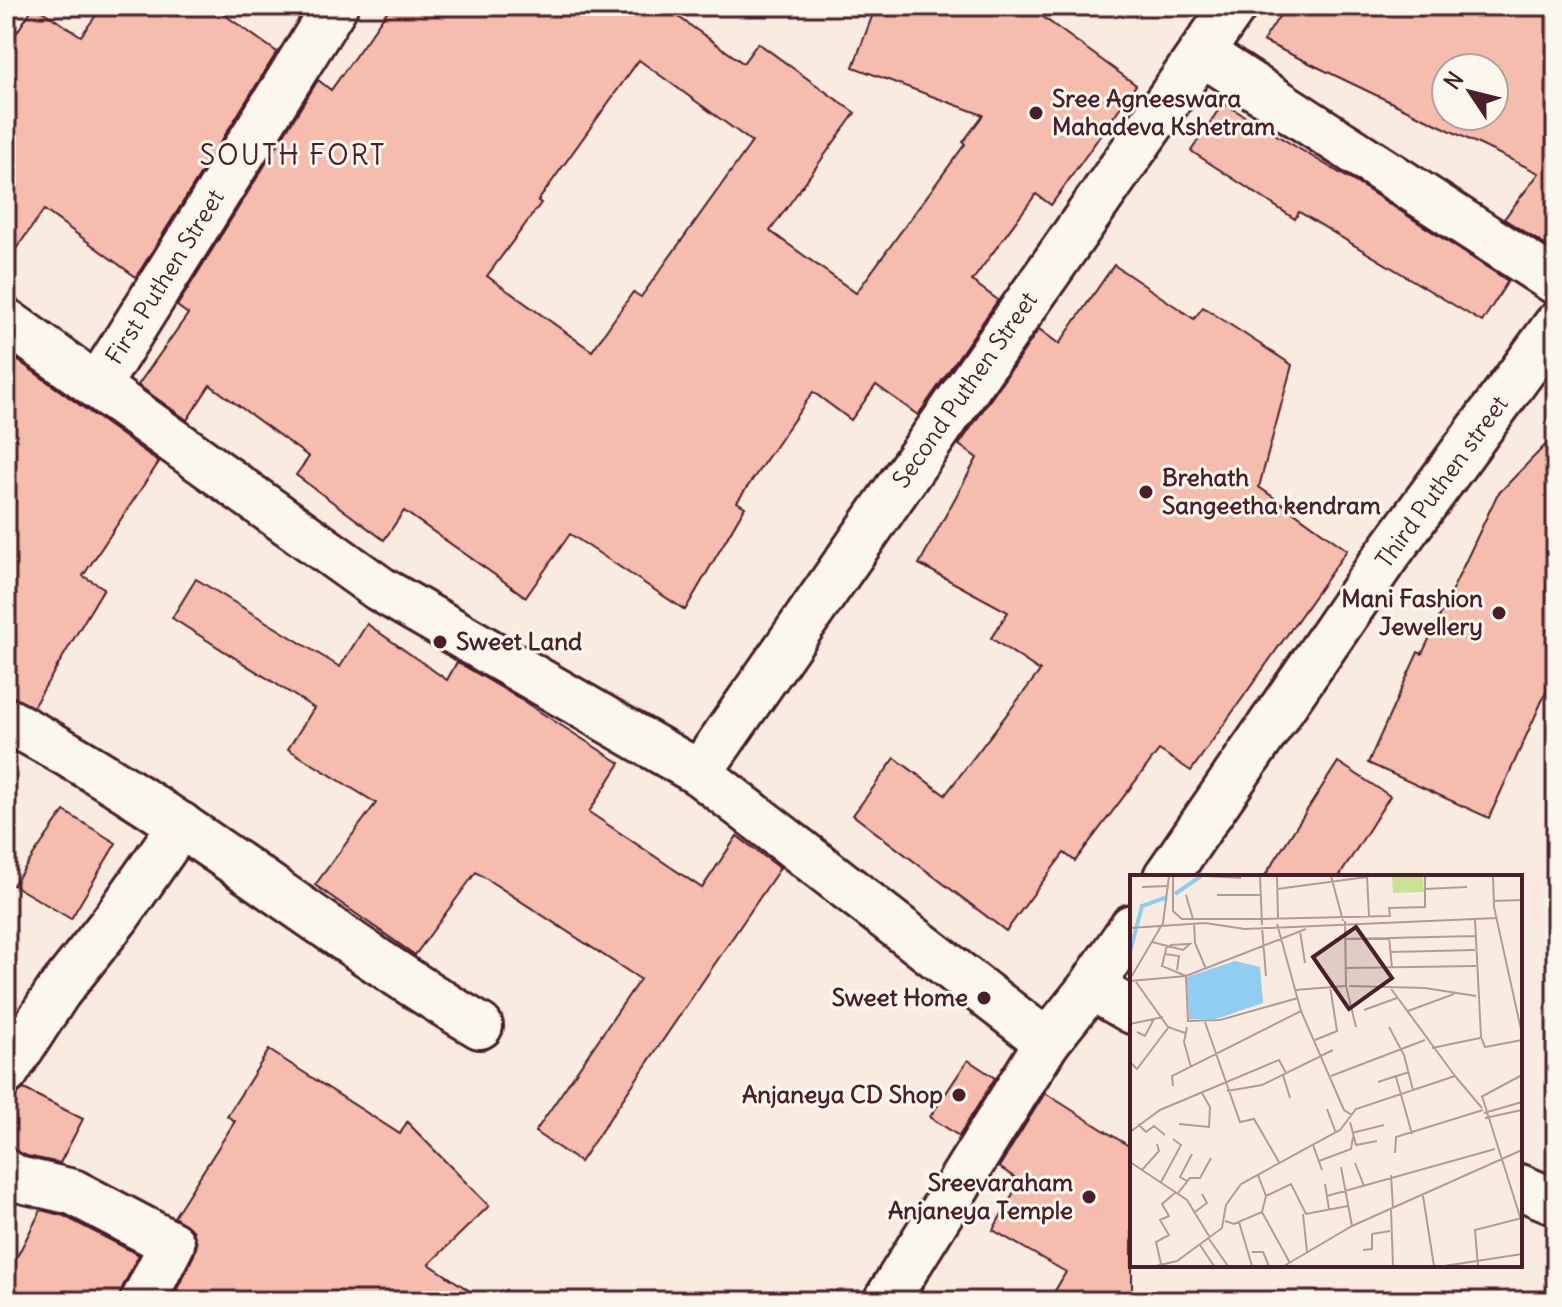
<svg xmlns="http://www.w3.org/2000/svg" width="1562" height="1307" font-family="Delius,sans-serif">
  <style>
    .building { fill: #f6bcae; stroke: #4a1f2b; stroke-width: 2; fill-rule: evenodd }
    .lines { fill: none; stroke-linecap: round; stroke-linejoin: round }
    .minor-casing { stroke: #4a1f2b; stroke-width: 50 }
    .minor { stroke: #fbf7ec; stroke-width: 44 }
    .poi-dot { fill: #4a1f2b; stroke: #fbf7ec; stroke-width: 3 }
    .labels { text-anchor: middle; stroke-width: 6; stroke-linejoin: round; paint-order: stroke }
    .poi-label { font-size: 24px; font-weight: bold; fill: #4a1f2b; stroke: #fbf7ec; text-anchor: end }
    .street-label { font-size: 24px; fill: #4a1f2b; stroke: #fbf7ec }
    .quarter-label { font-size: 28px; letter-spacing: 2px; fill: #4a1f2b; stroke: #fbf7ec }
    .inset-river { fill: none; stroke: #91cdf1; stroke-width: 4 }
    .inset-road { fill: none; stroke: #b49998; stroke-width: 2 }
    .view { fill: #4a1f2b; fill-opacity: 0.15; stroke: #4a1f2b; stroke-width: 4 }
    .inset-edge { fill: none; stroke: #4a1f2b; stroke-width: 4 }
  </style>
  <rect width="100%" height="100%" fill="#faebe0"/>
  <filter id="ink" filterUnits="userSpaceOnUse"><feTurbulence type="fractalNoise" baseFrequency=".0125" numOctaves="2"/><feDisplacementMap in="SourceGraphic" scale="16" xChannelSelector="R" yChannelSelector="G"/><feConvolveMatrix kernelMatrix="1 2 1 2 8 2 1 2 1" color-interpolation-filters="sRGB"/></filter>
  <g filter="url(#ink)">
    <g class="building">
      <polygon points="34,6 81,36 103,6 212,6 277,52 136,277 44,210 6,263 6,49"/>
      <path d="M391,6h287l-5,7 70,50 15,-20 97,70 -85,118 86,62 109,-149 -2,-2 20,-27 -130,-48 23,-61h152l108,79 -85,120 -15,-11 -64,87 26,19 -80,115 -42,-30 -25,35 -38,-28 -76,110 8,5 -60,103 -115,-76 -44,63 -122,-86 -20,29 -88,-65 13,-18 -99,-72 -23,35 -49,-35 50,-71 -11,-8 141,-226 13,10zM639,60l113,82 -111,155 -8,-5 -41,59 -105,-75 54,-73 -3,-2z"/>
      <path d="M1286,6h270v246l-52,-33 35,-46 -276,-132zM1446,68h48v48h-48z"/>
      <polygon points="1223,103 1368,190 1508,281 1482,322 1299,212 1295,219 1191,151"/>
      <polygon points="1114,265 1194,319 1203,307 1292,365 1259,487 1347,550 1191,771 1159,750 1075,861 1064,853 1006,931 853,815 895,758 945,795 1040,671 991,638 1008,612 919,564 977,458 959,445 1039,329 1059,344"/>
      <polygon points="6,352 159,462 83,576 104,588 33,707 6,695"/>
      <polygon points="1556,434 1556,670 1489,818 1368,763 1418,652 1422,654 1497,495"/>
      <polygon points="196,579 340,667 367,624 447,680 457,662 512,694 620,763 589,812 702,888 737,836 780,868 580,1162 535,1132 640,979 476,872 415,955 315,885 376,803 288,749 314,708 172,618"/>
      <polygon points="1338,762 1390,796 1339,877 1264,877"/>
      <polygon points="64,811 116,843 71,919 13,885"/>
      <polygon points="269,1050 400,1134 407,1122 489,1206 429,1264 485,1301 171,1301 194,1255 197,1244 193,1230 174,1217 235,1121 227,1116"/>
      <polygon points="968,1060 995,1078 959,1136 930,1117"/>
      <polygon points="24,1089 83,1119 60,1163 27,1156 6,1147 6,1116 17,1094"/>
      <polygon points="1045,1093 1132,1148 1132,1301 1049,1301 1066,1272 993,1230 1020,1181 999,1167"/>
      <polygon points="41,1210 64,1216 139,1255 121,1290 118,1301 6,1301 6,1278"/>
    </g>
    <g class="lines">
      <g class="minor-casing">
        <g id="minor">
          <polyline points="1202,53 1556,282"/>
          <polyline points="6,321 380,589 699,773 1047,1042 1091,987 1132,927"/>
          <polyline points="98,385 335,6"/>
          <path d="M6,720c168,87 312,210 474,306"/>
          <polyline points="699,773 1234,6"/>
          <polyline points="1166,877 1383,561 1556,325"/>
          <polyline points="1091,987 1132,1011"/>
          <polyline points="6,1072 58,992 117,917 181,825"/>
          <polyline points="6,1172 17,1179 73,1192 172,1244 143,1301"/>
          <polyline points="1520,1187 1556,1202"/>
          <polyline points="886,1301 1047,1042"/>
        </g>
      </g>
      <use href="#minor" class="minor"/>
    </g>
  </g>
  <g class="poi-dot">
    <circle cx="1036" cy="113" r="8"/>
    <circle cx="1146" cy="492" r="8"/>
    <circle cx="1499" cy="613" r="8"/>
    <circle cx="440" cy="642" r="8"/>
    <circle cx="984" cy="998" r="8"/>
    <circle cx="959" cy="1095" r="8"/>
    <circle cx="1089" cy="1197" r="8"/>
  </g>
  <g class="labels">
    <g class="poi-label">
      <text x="1052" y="107" text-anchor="start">Sree Agneeswara<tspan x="1052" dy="28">Mahadeva Kshetram</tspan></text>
      <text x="1162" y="486" text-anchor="start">Brehath<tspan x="1162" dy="28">Sangeetha kendram</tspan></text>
      <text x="1483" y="607">Mani Fashion<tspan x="1483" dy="28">Jewellery</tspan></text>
      <text x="456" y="650" text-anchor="start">Sweet Land</text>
      <text x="968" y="1006">Sweet Home</text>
      <text x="943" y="1103">Anjaneya CD Shop</text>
      <text x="1073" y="1191">Sreevaraham<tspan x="1073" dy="28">Anjaneya Temple</tspan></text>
    </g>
    <g class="street-label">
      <text transform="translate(165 277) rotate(-58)" y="8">First Puthen Street</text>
      <text transform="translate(965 390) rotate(-55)" y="8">Second Puthen Street</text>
      <text transform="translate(1442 482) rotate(-54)" y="8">Third Puthen street</text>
    </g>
    <g class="quarter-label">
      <text x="293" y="165">SOUTH FORT</text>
    </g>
  </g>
  <g transform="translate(1130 875)">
    <rect width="392" height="392" fill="#faebe0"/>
    <path d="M262,1h31l1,16 -31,1z" fill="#cae297"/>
    <path d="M105,86l25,6 3,36 -47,16h-27l-2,-42z" fill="#91cdf1"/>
    <path class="inset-river" d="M45,19l26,-18M0,77l12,-46 25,-9"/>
    <path class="inset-road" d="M43,1v35l9,8h79l129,-3 -1,-8 36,-1v-31M75,1l36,2M130,1l2,49M147,1l1,42M201,1l12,45M237,1l2,40M363,1l1,31 28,127M12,12l27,-1M147,14l90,-12M295,14l42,-2M56,20l7,24M87,20h44M363,26l29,-1M345,44l6,118 4,10 37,-7M215,46l1,65 10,41M64,48l1,20 11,26M147,49l24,87 43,99 8,5M132,52l4,49M0,53l75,-5 40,6 252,-11M170,56l5,32M259,62l3,31M215,64l130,-3M22,67l31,8 7,-6 -20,1M37,70l-5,21 24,10 2,45 32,-1 78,-22M261,77l84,-2M35,79l14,2 -2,14M217,93l129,-2M0,104l33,-56 6,-47M0,106l56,-5 120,-47M6,107l32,45 17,6M219,111l76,2 51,8M259,111l66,90M165,115l50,-4M234,135l33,-12M278,136l46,-17M75,147l35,100 14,-3 25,43M0,149l33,-7M57,152l-3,15 7,25M259,152l15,28 9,35M7,157l8,4 9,-17M185,165l22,-9 -7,-45M302,173l48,-10M0,187l7,7 31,-41M153,200l7,23M201,201l94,-36M266,202l16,57M248,207l31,-10M43,211l-1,-10 129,-65M97,216l35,-6 71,-35M352,221l40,127M351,222l41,-22M197,234l9,24M354,238l38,-11M355,243l37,-8M220,247l6,23 21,-4M8,249l8,8 8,-6 11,9M49,249l30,3 1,-20 -8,-14M0,257l30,-22 119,-50 7,13M222,258l32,-8M183,270l9,25M265,278l1,-16 87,-27M189,286l32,-12 2,-12M0,287l57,38 22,36M225,288l9,23M211,292l11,59M12,295l17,-19 -2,-7M128,300l8,21 25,-12 15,30 42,-8M261,300l2,33M57,306l-7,-4 12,-23M31,307l20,-37 -8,-6M195,309l4,25M48,318l12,-15h10l11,-20M197,321l168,-47M293,321l11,70M261,335l2,56M65,337l12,-9 -5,-9M132,337l28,51M173,339l4,38M95,346l9,3 28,-12 4,-16M109,347l13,44M79,364l19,27M70,370l14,21M233,375l9,-1v-15l18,-3M122,377h11l6,14M31,389l-5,-22 13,-7 -9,-15 9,-4 -7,-12 14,-12M26,391l21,-5 45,-33 4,-23 15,-21 99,-54 16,-21 99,-33 27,32M154,391l68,-40 170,-76M314,391l78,-12M348,391l-3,-36 47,-12"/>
    <path class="view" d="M226,52l36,51 -43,31 -36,-52z"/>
    <rect width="392" height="392" class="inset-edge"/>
  </g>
  <rect width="1562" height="1307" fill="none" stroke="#fbf7ec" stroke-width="32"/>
  <rect x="16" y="16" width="1530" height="1275" fill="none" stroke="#4a1f2b" stroke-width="3" filter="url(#ink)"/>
  <g transform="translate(1470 92) rotate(305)"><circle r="38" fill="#fbf7ec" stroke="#b4a19f" stroke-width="2"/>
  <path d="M0-6L14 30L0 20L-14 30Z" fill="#4a1f2b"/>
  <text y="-12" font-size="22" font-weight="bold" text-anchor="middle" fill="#4a1f2b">N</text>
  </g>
</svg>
